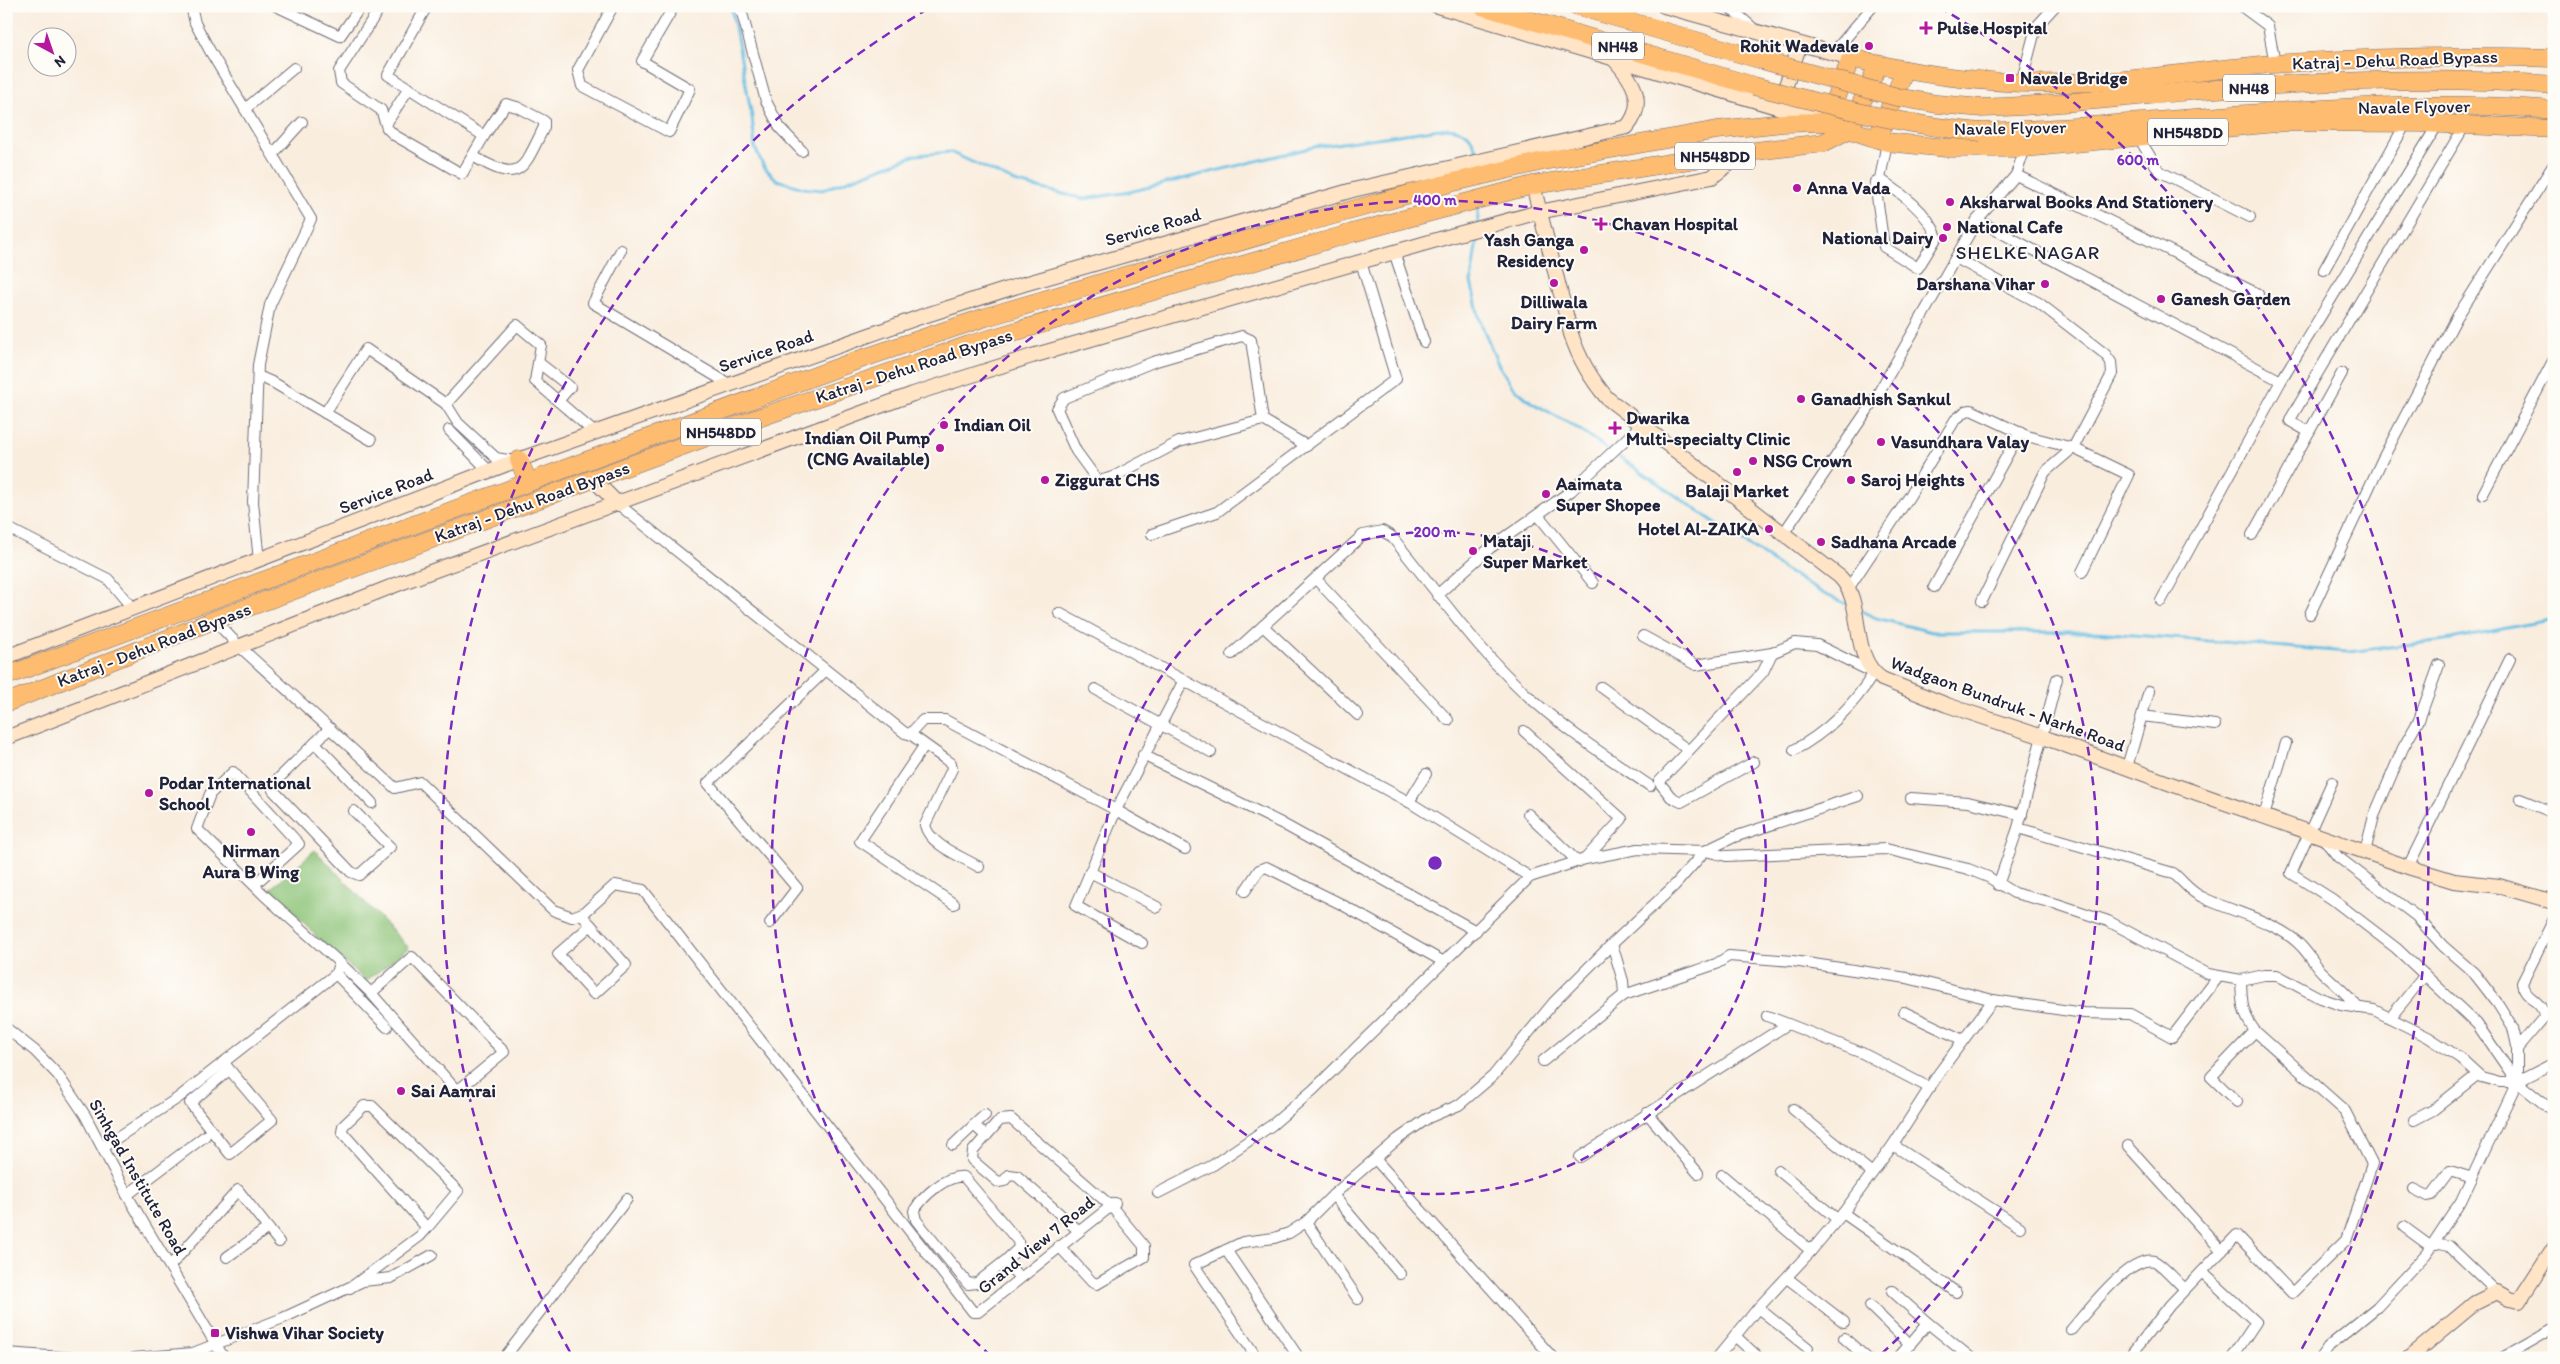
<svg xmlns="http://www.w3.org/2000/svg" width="2560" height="1364" font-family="Itim,sans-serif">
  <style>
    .green { fill: #8cc377; stroke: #577259 }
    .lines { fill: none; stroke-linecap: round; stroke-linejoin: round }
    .stream { stroke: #67bfe4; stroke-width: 3 }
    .street-casing { stroke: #6d6974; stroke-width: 12 }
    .secondary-casing { stroke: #6d6974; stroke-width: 16 }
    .highway-casing { stroke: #6d6974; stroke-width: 19 }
    .street { stroke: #fff; stroke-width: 10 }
    .secondary { stroke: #ffe4c6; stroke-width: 14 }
    .highway { stroke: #febc71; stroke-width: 18 }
    .highway-bridge-casing { stroke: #6d6974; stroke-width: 19; stroke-linecap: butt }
    .highway-bridge { stroke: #febc71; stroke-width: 18 }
    .ring { fill: none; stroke: #7b2cbf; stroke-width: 2.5; stroke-dasharray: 9 6 }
    .poi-dot { fill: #b5179e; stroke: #fdfcf7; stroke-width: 2 }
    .labels { text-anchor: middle; stroke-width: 4; stroke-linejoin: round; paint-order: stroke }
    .shield { fill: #fdfcf7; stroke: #646373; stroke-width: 1 }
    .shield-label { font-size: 16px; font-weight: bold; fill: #22223b }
    .poi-label { font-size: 18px; font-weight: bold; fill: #22223b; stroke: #fdfcf7; text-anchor: start }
    .street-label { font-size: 18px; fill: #22223b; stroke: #fdfcf7 }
    .neighbourhood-label { font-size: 19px; letter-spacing: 1px; fill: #22223b; stroke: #fdfcf7 }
    .centre { fill: #7b2cbf; stroke: #fdfcf7; stroke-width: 2.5 }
    .ring-label { font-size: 15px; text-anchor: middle; font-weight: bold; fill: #7b2cbf; stroke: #fdfcf7; stroke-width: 4; stroke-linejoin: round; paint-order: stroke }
  </style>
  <rect width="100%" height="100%" fill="#fdfcf7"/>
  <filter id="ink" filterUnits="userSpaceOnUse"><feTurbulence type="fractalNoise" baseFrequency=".02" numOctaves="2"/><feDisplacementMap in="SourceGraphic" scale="10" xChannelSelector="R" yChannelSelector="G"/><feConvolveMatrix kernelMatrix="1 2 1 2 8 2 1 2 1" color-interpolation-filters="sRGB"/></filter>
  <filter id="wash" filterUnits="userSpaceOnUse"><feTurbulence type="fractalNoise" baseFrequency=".0096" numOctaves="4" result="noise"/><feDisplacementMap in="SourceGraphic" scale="20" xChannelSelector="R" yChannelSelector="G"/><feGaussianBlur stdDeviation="1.12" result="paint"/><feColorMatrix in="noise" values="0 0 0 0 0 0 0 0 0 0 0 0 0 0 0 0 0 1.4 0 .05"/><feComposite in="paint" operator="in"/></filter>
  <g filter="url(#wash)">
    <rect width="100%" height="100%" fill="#f9edde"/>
    <polygon class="green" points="315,850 409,948 366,981 316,936 270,889"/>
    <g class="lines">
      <g class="stream">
        <path d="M731,6l21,111 3,31 9,19 13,13 26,8 19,2 94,-35 34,-3 68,31 66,16 45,-7 185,-45 133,-19c23,2 25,9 32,30"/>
        <polyline points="1478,226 1478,204"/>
        <polyline points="1478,232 1471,282 1480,321 1498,364 1512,386 1531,402 1574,426 1783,569 1824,594 1849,605"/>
        <polyline points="1859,610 1876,618 1932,632 2095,632 2348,652 2445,640 2554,619"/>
      </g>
    </g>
  </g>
  <g filter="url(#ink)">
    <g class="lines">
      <g class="street-casing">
        <g id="street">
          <polyline points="191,6 195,23 210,51 311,219 270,305 258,365 253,502 259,561"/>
          <polyline points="276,6 340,36 361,6"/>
          <polyline points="381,6 339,71 341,83 381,110 387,128 394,135 462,174 484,136 388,75 427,6"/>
          <polyline points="613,6 578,70 582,86 669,132 690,89 642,61 674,6"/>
          <polyline points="740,6 766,101 780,128 802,151"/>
          <polyline points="1728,6 1754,29"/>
          <polyline points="2245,6 2245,9 2268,26 2275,64"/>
          <polyline points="1833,53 1873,6"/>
          <polyline points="2021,84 2036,27 2055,6"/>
          <polyline points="245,109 294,68"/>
          <polyline points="386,124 409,88"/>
          <polyline points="2139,138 2159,171 2250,217"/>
          <polyline points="273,154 302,122"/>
          <path d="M473,156c48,29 50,14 71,-29v-6l-27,-14 -11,-3 -22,32"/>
          <polyline points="2016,175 2258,294"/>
          <path d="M1880,179c22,15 47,32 57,58l-19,31 -34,-21 -9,-65 5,-3 7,-37"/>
          <polyline points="1977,220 2281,381"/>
          <polyline points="621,250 593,303 729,384"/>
          <polyline points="1394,252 1424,342"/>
          <polyline points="1956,258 2039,303 2105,354 2111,362 2112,374 2073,448 2045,472 1982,601"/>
          <polyline points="2324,270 2406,123"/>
          <polyline points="539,363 570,387 558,401 595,433"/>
          <polyline points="258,376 274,383 325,413"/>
          <polyline points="1263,420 1251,340 1242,336 1153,362 1064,398 1057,409 1076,451 1098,481 1113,477 1179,442 1263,420 1307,446"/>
          <polyline points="449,430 489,471"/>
          <polyline points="2309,432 2342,373"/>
          <polyline points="371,440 325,413 366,349 446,404"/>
          <polyline points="514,461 496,458 458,423 446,404 517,325 541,345 535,381 558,401"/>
          <polyline points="2483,494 2554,359"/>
          <polyline points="618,504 905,733 910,734 923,720 945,720 1116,810 1185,849"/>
          <polyline points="1538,515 1593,583"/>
          <polyline points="6,527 108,579 133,609"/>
          <polyline points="1152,534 1217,512 1396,379 1361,262"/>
          <polyline points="1783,534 1875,399 1977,220 2016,175 2025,148"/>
          <polyline points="2252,535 2309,432 2290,421 2291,418 2465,125"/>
          <polyline points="1316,579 1448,720"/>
          <polyline points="1850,586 1909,497 1955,420 1966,411 1971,410 2027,436 2073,448 2129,475 2082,572"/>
          <polyline points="1934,587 2020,432"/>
          <polyline points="1437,595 1490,548 1571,491 1642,424"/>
          <polyline points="2161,601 2281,381 2438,124"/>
          <polyline points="1059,613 1409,802 1530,877"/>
          <polyline points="2310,614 2382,460 2457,317 2554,164"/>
          <polyline points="214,620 240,647 395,788 420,782 553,910 572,917 585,912 615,885 643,890 973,1312 978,1312 1115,1203"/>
          <polyline points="1263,626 1358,715"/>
          <polyline points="1643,636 1696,665 1772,653"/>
          <path d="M1232,654l131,-119 19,-4 9,5c47,56 89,119 145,167 35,31 76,57 114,83"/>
          <polyline points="1601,687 1688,750"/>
          <polyline points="1095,689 1211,752"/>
          <polyline points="2142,716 2215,725"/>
          <polyline points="330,728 276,781 273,790 351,872 359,875 390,847 354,811"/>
          <polyline points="1524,731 1622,819 1585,859"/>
          <path d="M910,734l35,25 6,4 1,6 -27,56c4,20 38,32 54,42"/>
          <polyline points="315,743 372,803"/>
          <polyline points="924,746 860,841 954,904"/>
          <polyline points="1143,755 1281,823 1476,931"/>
          <path d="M1754,762l-73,40 -10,-5 -12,-15 104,-110 9,-19 23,-10 22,2 57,28c-21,33 -46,59 -80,77"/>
          <polyline points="2127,767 2149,691"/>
          <polyline points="2332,782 2291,873 2332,899 2396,948 2477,1024 2517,1082 2554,1112"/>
          <polyline points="1911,798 1968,802 2022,815"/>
          <polyline points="2520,799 2554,813"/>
          <polyline points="1409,802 1426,774"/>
          <polyline points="1528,814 1578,862"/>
          <polyline points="2264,816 2286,743"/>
          <path d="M2018,828l155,45c10,8 17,19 29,24 29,15 76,24 99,49 8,8 13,18 22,27 12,11 25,21 35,35"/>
          <polyline points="2365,852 2374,816 2403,748 2419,720 2439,665"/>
          <polyline points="2408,867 2510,659"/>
          <polyline points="1090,872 1157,907"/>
          <polyline points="254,885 299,844 233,772 210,794 197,829 265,896 339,962 336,974"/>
          <polyline points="1998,885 2018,828 2057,679"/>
          <polyline points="1245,891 1259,870 1266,867 1339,903 1444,962"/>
          <polyline points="581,914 626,965 594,994 558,954 591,925"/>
          <polyline points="770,923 797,888 708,783 825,671"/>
          <polyline points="1142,943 1076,906 1116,810 1184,680"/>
          <polyline points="339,962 371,993 457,1091 504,1052 412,957 371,993"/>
          <polyline points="336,974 387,1027"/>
          <polyline points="1624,995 1716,964 1729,956 1793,961 1907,978 1993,1000 2084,1013 2130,1014 2172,1037 2219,976"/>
          <polyline points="1904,1012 1963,1040"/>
          <polyline points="1767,1016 1788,1024"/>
          <polyline points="2390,1018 2425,975"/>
          <polyline points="6,1028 35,1051 58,1075 85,1115 127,1195 224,1358"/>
          <path d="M2517,1049l27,-32c0,-16 -20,-18 -22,-34l32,-64"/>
          <polyline points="1543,1061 1624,995 1623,981 1612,944"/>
          <polyline points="223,1062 272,1120 230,1154 190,1103 229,1070"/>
          <polyline points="2237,1102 2211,1077 2255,1031"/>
          <polyline points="1793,1109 1872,1173"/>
          <polyline points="1647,1113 1698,1173"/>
          <polyline points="985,1115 974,1125 986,1136"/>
          <polyline points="2414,1120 2433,1110 2477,1075"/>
          <polyline points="953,1145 974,1125"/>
          <polyline points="1893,1145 2020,1227"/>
          <polyline points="2128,1146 2222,1251"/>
          <polyline points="103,1147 178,1098 336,974"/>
          <polyline points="1580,1157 1788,1024 1862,1053 1930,1088"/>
          <polyline points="1376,1160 1553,1358"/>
          <polyline points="1778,1170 1837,1219"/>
          <polyline points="1722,1175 1811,1251"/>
          <polyline points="2414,1189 2428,1196 2432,1195 2450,1171 2472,1178"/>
          <polyline points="1158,1193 1213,1165 1272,1125 1313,1090 1530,877 1585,859 1638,849 1705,851 1734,837 1858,796"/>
          <polyline points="127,1195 205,1136"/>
          <polyline points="1333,1195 1400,1274"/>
          <polyline points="1843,1213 1956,1292"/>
          <polyline points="1306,1222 1358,1299"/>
          <polyline points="2404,1227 2430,1246 2440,1244 2449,1246 2497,1292"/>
          <polyline points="1059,1246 1092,1282 1097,1284 1144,1257 1144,1246 1111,1206 1011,1119 1000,1120 973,1151 972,1160 998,1182 1004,1181 1009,1175 1017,1176 1079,1231"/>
          <polyline points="1226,1250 1299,1358"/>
          <polyline points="227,1257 268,1228"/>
          <path d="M1005,1261l-28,22 -9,1 -52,-64 -2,-9c9,-15 32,-36 50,-34l54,64 1,7 -14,13 15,17"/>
          <polyline points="170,1266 238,1190 279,1242"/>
          <polyline points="2202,1272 2256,1322 2232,1358"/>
          <polyline points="1787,1278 1844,1322"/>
          <polyline points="350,1288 420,1236 427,1228 342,1132 343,1126 364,1106 372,1106 458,1191 427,1228"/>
          <polyline points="1892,1291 1928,1323 1898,1358"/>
          <polyline points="1870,1306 1910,1345"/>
          <polyline points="1758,1308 1808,1348"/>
          <polyline points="1928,1323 1971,1358"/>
          <path d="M2071,1330c15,-17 59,-76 83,-69 7,2 24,22 31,28"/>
          <polyline points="1735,1336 1759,1358"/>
          <polyline points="1844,1338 1867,1358"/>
          <polyline points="6,1353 77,1358"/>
          <polyline points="134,1358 193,1353 283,1318 363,1281 391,1278 432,1255"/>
          <polyline points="504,1358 627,1199"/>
          <polyline points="1257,1358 1194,1265 1243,1242 1274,1238 1289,1233 1306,1222 1333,1195 1398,1139 1428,1118 1459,1105 1493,1076 1554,1002 1612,944 1675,885 1705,851 1726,856 1886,849 1968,869 1988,877 2014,893 2057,904 2108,921 2208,974 2241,980 2264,975 2277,975 2320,998 2341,1005 2374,1010 2428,1037 2460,1058 2481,1077 2500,1082 2517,1082 2554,1063"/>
          <polyline points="1717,1358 1758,1308 1811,1251 1843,1213 1893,1145 1939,1073 1993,1000"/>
          <path d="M2129,1358l41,-53 67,-70 55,58 54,-53 26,-76 -27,-53 -90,-80c-14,-19 -13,-29 -14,-51"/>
          <polyline points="2320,1358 2328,1347 2377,1307 2426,1254 2461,1201 2517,1082 2517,1046 2513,1028 2498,1004 2474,973 2443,946 2416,916 2338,857 2322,837"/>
          <polyline points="2502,1358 2554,1328"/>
        </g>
      </g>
      <g class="secondary-casing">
        <g id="secondary">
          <polyline points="1437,6 1817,119"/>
          <polyline points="1664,6 1851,58"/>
          <polyline points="1780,103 1800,44"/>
          <path d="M1533,185l38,149c8,25 19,44 36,64l233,179c26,26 8,79 42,102l65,26 96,32 128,47 237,83 46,14 45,5 55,16"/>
          <polyline points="593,479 618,504"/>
          <path d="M6,657l509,-196 405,-144 104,-33 329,-94 274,-63c21,-25 5,-48 -14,-69"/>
          <polyline points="6,738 403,582 913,394 1032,356 1454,235 1539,212 1712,177 1744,152"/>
          <polyline points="2409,1358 2475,1303 2497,1292 2509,1299 2519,1301 2554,1247"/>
        </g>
      </g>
      <g class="highway-casing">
        <g id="highway">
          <polyline points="1482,6 1754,86"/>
          <polyline points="1577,6 1762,60"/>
          <path d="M1983,108c82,-3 163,-14 245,-20 108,-7 218,-12 326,-3"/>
          <path d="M1827,119l24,-61c71,18 143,27 217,25 69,-1 138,-14 206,-19 93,-7 187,-9 280,-6"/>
          <path d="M1981,132c191,-7 381,-38 573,-22"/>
          <polyline points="1877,139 1905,70"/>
          <polyline points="519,460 528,482"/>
          <polyline points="6,676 861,359 986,317 1283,229 1450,183 1539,162 1717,130 1783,123 1826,122 1887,142 1946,148 2025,148 2285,122 2421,123 2554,129"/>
          <polyline points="6,703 214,620 593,479 758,418 969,345 1352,233 1533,185 1714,156 1823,143 1850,129 1878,65"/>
        </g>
      </g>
      <use href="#street" class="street"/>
      <use href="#secondary" class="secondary"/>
      <use href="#highway" class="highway"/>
      <g class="highway-bridge-casing">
        <g id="highway-bridge">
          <polyline points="1762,60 1897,97 1937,104 1983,108"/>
          <path d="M1754,86c76,19 149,40 227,46"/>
        </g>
      </g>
      <use href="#highway-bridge" class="highway-bridge"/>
    </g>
  </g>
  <g class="ring">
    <circle cx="1435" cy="863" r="331"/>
    <path d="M991 1356A663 663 0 1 1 1879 1356"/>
    <path d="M570 1352A994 994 0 0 1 931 7M1939 7A994 994 0 0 1 2300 1352"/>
  </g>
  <g class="poi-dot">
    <path d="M1923.5 20.5h5v5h5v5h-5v5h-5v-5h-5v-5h5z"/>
    <circle cx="1869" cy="46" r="5"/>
    <rect x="2005" y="73" width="10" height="10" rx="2.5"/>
    <circle cx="1797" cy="188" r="5"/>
    <circle cx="1950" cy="202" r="5"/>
    <path d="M1598.5 216.5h5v5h5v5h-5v5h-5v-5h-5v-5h5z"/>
    <circle cx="1947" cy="227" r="5"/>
    <circle cx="1943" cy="238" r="5"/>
    <circle cx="1584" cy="250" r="5"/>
    <circle cx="1554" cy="283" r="5"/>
    <circle cx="2045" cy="284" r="5"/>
    <circle cx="2161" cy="299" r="5"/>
    <circle cx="1801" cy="399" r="5"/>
    <circle cx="944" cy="425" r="5"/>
    <path d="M1612.5 420.5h5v5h5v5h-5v5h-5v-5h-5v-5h5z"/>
    <circle cx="1881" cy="442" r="5"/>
    <circle cx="940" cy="448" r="5"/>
    <circle cx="1753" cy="461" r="5"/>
    <circle cx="1737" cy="472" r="5"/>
    <circle cx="1045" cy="480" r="5"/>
    <circle cx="1851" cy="480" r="5"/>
    <circle cx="1546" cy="494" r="5"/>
    <circle cx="1769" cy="529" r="5"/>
    <circle cx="1821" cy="542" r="5"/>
    <circle cx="1473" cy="551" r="5"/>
    <circle cx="149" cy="793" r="5"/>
    <circle cx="251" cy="832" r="5"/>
    <circle cx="401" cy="1091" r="5"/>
    <rect x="210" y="1328" width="10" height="10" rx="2.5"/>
  </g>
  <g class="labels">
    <g class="shield">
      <rect x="1592" y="32.5" width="52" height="27" rx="4"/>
      <rect x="2223" y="74.5" width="52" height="27" rx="4"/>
      <rect x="2148" y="118.5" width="80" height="27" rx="4"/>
      <rect x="1675" y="142.5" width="80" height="27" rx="4"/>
      <rect x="681" y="418.5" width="80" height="27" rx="4"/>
    </g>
    <g class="shield-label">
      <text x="1618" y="52">NH48</text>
      <text x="2249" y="94">NH48</text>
      <text x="2188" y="138">NH548DD</text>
      <text x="1715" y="162">NH548DD</text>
      <text x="721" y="438">NH548DD</text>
    </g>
    <g class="poi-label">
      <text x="1937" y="34">Pulse Hospital</text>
      <text x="1859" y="52" text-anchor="end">Rohit Wadevale</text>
      <text x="2020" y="84">Navale Bridge</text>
      <text x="1807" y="194">Anna Vada</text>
      <text x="1960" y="208">Aksharwal Books And Stationery</text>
      <text x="1612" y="230">Chavan Hospital</text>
      <text x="1957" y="233">National Cafe</text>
      <text x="1933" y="244" text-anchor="end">National Dairy</text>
      <text x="1574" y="246" text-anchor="end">Yash Ganga<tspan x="1574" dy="21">Residency</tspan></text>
      <text x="2035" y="290" text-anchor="end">Darshana Vihar</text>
      <text x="2171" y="305">Ganesh Garden</text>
      <text x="1554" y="308" text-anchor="middle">Dilliwala<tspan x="1554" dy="21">Dairy Farm</tspan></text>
      <text x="1811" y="405">Ganadhish Sankul</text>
      <text x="1626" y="424">Dwarika<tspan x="1626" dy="21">Multi-specialty Clinic</tspan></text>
      <text x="954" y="431">Indian Oil</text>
      <text x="930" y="444" text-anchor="end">Indian Oil Pump<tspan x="930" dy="21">(CNG Available)</tspan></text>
      <text x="1891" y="448">Vasundhara Valay</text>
      <text x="1763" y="467">NSG Crown</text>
      <text x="1055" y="486">Ziggurat CHS</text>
      <text x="1861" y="486">Saroj Heights</text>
      <text x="1556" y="490">Aaimata<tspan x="1556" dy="21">Super Shopee</tspan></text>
      <text x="1737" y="497" text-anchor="middle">Balaji Market</text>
      <text x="1759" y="535" text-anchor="end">Hotel Al-ZAIKA</text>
      <text x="1483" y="547">Mataji<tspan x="1483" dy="21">Super Market</tspan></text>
      <text x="1831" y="548">Sadhana Arcade</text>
      <text x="159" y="789">Podar International<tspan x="159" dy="21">School</tspan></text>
      <text x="251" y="857" text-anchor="middle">Nirman<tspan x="251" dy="21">Aura B Wing</tspan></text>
      <text x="411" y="1097">Sai Aamrai</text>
      <text x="225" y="1339">Vishwa Vihar Society</text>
    </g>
    <g class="street-label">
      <text transform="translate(2395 60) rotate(-2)" y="6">Katraj - Dehu Road Bypass</text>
      <text transform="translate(2414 107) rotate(-1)" y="6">Navale Flyover</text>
      <text transform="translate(2010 128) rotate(-1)" y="6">Navale Flyover</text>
      <text transform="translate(1153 227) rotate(-16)" y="6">Service Road</text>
      <text transform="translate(766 351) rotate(-19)" y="6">Service Road</text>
      <text transform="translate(914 366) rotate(-18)" y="6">Katraj - Dehu Road Bypass</text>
      <text transform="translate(386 491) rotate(-21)" y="6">Service Road</text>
      <text transform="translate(532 502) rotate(-20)" y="6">Katraj - Dehu Road Bypass</text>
      <text transform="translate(154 645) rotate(-21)" y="6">Katraj - Dehu Road Bypass</text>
      <text transform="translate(2008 704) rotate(20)" y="6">Wadgaon Bundruk - Narhe Road</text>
      <text transform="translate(138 1177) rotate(60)" y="6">Sinhgad Institute Road</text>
      <text transform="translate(1036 1245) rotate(-39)" y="6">Grand View 7 Road</text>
    </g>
    <g class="neighbourhood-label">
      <text x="2028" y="259">SHELKE NAGAR</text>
    </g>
  </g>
  <circle cx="1435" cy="863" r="8" class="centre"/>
  <g class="ring-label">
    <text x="2138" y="165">600 m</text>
    <text x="1435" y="205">400 m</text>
    <text x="1435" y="537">200 m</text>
  </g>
  <rect width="2560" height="1364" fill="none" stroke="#fdfcf7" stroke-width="25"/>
  <g transform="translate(52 52) rotate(140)"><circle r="24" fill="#fdfcf7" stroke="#a5a5ac"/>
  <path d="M0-4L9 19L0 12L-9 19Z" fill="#b5179e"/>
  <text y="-8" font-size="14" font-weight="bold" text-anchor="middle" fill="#22223b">N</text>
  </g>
</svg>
